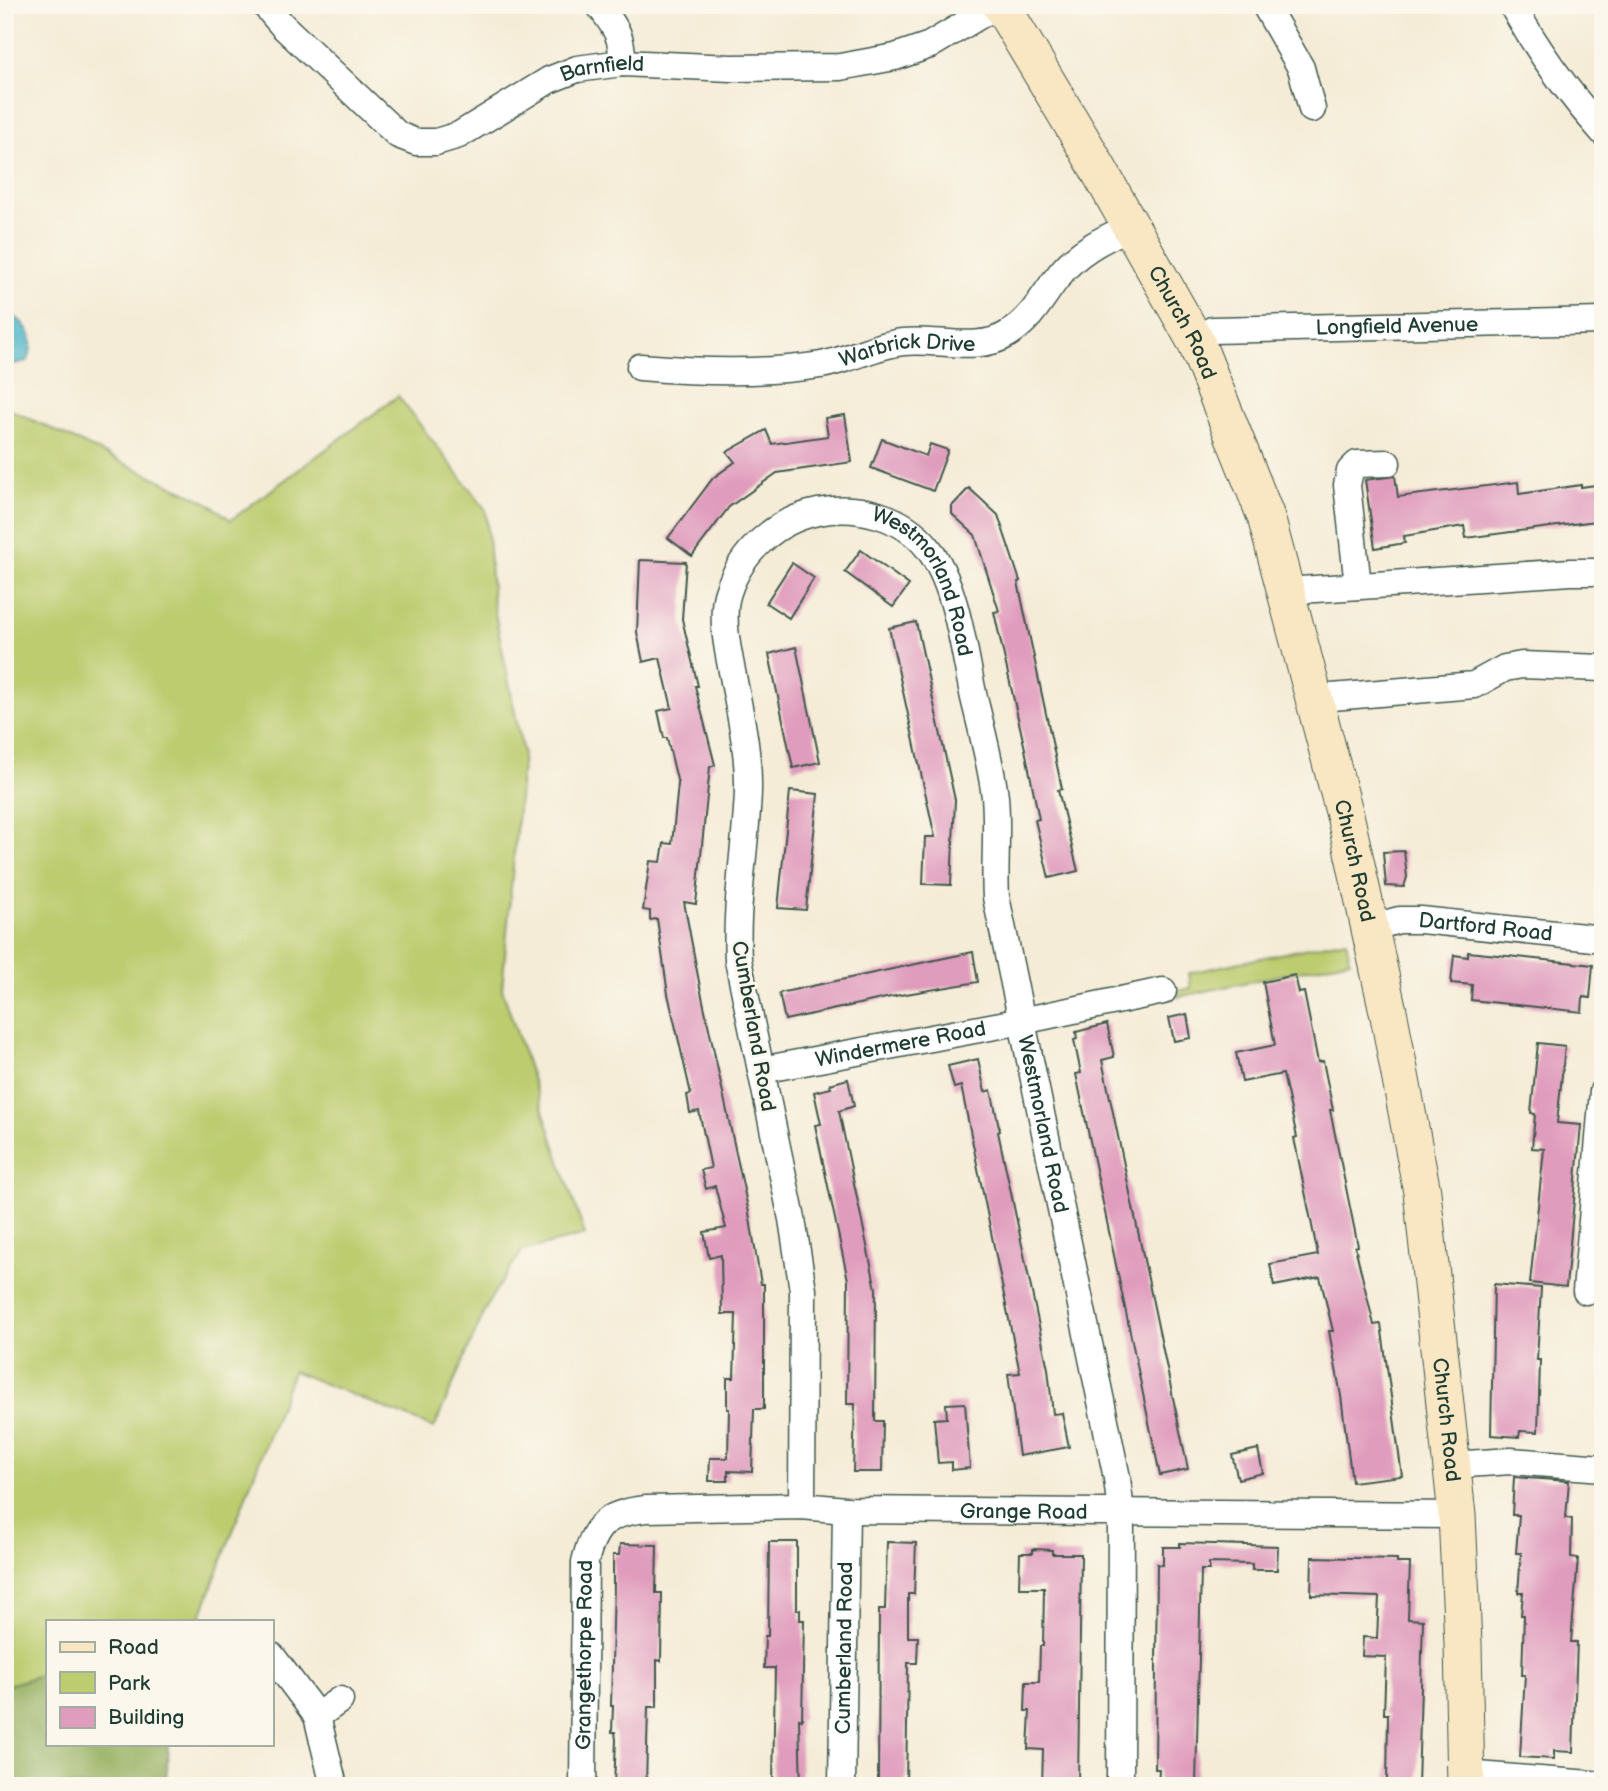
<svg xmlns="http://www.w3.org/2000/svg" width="1608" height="1791" font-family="'Balsamiq Sans',sans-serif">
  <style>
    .green { fill: #bccc6e; stroke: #6e8451; stroke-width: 2 }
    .forest { fill: #95b061; stroke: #5a764a; stroke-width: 2 }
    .water { fill: #49b3c7; stroke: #34787e; stroke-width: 2 }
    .building { fill: #e09cbd }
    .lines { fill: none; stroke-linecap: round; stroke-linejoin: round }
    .street-casing { stroke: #3f574c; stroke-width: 29 }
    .secondary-casing { stroke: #3f574c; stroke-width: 39 }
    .street { stroke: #fff; stroke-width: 26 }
    .secondary { stroke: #f9e7c3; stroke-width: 37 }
    .labels { text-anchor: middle; stroke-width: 6; stroke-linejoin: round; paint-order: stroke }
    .street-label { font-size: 21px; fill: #1f3d34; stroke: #fbf7ec }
  </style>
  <rect width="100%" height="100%" fill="#fbf7ec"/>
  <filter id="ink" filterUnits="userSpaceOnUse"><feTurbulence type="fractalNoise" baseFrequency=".0143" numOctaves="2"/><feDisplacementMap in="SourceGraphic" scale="14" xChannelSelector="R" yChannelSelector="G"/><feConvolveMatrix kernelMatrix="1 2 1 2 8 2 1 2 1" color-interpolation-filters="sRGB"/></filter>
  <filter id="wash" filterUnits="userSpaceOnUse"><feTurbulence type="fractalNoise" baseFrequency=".00686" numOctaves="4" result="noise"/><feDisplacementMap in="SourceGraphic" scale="28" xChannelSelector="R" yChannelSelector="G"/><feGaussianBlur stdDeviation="1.57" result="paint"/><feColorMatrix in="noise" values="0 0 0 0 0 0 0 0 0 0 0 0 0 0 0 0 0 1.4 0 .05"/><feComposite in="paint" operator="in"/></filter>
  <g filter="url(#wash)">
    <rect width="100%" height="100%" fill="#f5ecd7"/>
    <g class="green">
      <polygon points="398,396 486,510 493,603 523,753 502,989 585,1235 522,1251 489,1301 434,1428 293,1371 199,1621 47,1621 47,1673 5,1686 5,407 207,502 231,520"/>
      <polygon points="1346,940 1350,960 1178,997 1177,991 1191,988 1189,973"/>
    </g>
    <polygon class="forest" points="47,1673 47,1744 168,1744 166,1786 5,1786 5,1686"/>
    <path class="water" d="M5,310c22,13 32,25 23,51l-14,3 -9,-3z"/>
    <g id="blocks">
      <g class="building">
        <polygon points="845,415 852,462 777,473 729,507 692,556 668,538 713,478 735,462 727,452 766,430 772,444 828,436 825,418"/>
        <polygon points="882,439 926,456 930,444 948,450 933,491 871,468"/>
        <polygon points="1395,476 1398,497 1518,482 1519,494 1581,485 1581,487 1603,484 1603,520 1466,538 1464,526 1404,536 1405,543 1375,548 1365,480"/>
        <polygon points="969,488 998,515 1020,581 1018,582 1062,789 1058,790 1078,871 1049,878 1035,820 1039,819 1025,749 994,612 999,611 975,535 952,514 952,506"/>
        <polygon points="861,550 909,585 893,607 845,572"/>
        <polygon points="640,560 686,562 682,619 698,686 695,686 715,765 710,767 696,904 684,902 700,987 749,1213 761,1284 764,1284 764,1409 754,1409 752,1472 728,1471 728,1481 709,1481 710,1458 728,1458 729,1409 727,1409 727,1378 734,1378 736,1314 722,1314 721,1255 709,1258 704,1232 726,1228 715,1186 706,1189 701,1170 711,1168 699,1111 690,1113 687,1095 691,1094 668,994 657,919 650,920 650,911 643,910 650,861 661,862 664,843 672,844 678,784 667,738 664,738 658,711 672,708 660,658 643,662 637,632"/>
        <polygon points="792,563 814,578 789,618 766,603"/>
        <polygon points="916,622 955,800 951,885 923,884 925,837 935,837 889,628"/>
        <polygon points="796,647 820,762 793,768 769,654"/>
        <polygon points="790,791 818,794 806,910 778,908"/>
        <polygon points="1404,851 1407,877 1404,887 1386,886 1383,852"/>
        <polygon points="973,952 978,982 900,995 785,1020 779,993"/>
        <polygon points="1468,952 1593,965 1590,998 1583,997 1582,1012 1471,1000 1472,985 1451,983 1454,955 1468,957"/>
        <polygon points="1295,975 1299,993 1304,992 1318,1062 1323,1061 1333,1110 1330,1110 1358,1246 1355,1247 1374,1325 1381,1324 1402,1476 1352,1482 1341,1396 1329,1331 1333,1331 1320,1277 1274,1286 1270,1264 1318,1255 1294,1138 1297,1137 1283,1074 1242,1082 1236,1053 1275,1045 1263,982"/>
        <polygon points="1187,1014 1191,1038 1174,1041 1169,1018"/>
        <polygon points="1107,1024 1114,1057 1102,1060 1188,1469 1160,1475 1076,1074 1081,1073 1074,1040 1077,1039 1076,1032"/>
        <polygon points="1538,1043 1565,1046 1557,1123 1581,1125 1566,1287 1530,1283 1544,1149 1532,1148 1535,1114 1531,1113"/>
        <polygon points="978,1059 985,1092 991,1090 1000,1131 998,1132 1010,1188 1048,1369 1053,1414 1062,1413 1069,1447 1019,1456 1008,1374 1020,1373 961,1086 954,1088 948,1066"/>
        <polygon points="848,1079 854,1106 839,1111 876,1289 875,1421 883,1421 882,1472 853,1472 855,1404 847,1404 848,1280 815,1125 821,1124 814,1092 831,1088 830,1084"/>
        <polygon points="1494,1284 1541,1288 1537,1360 1540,1360 1538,1432 1520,1431 1519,1437 1491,1435"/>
        <polygon points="965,1403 970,1468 952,1470 952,1462 938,1463 934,1419 947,1418 946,1404"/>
        <polygon points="1258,1449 1263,1473 1238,1479 1232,1455"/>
        <polygon points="1514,1477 1569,1481 1566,1518 1572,1519 1571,1557 1578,1558 1571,1642 1577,1642 1573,1752 1554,1751 1554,1759 1520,1757 1525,1675 1522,1675 1524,1615 1521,1615 1523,1593 1518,1593 1521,1553 1516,1553 1519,1515 1512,1515"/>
        <polygon points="769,1542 797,1542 797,1610 800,1610 800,1620 804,1620 802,1720 799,1719 801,1786 773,1786 775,1668 764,1668 765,1636 768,1636"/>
        <polygon points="887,1542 916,1543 914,1594 908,1594 908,1637 918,1637 917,1663 908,1663 906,1786 878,1786 879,1609 885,1609"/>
        <polygon points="1180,1543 1278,1546 1277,1570 1252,1570 1252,1564 1209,1563 1209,1570 1201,1570 1196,1786 1158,1786 1159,1769 1155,1769 1157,1564 1163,1565 1163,1547 1180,1547"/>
        <polygon points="620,1544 657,1545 656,1593 662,1593 661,1661 657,1660 657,1707 648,1707 646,1786 614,1786 616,1740 615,1732 612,1732 613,1706 611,1706 614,1583 613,1583 613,1555 619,1555"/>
        <polygon points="1033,1549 1052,1550 1052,1554 1081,1554 1078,1786 1042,1786 1043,1750 1028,1749 1030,1711 1025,1711 1026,1682 1039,1682 1040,1646 1043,1646 1044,1588 1019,1588 1020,1553 1033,1553"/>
        <polygon points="1312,1557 1397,1559 1397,1563 1410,1563 1408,1619 1423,1620 1418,1786 1387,1786 1388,1714 1384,1714 1386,1657 1362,1656 1363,1637 1377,1638 1379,1597 1311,1595"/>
      </g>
    </g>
  </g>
  <g filter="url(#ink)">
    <use href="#blocks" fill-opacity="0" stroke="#3f574c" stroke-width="2"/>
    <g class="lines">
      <g class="street-casing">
        <g id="street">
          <path id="s1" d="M265,5l18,21 115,109 18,7h20l23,-7 90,-55 28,-11 45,-6 109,5 109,-1 55,-10 35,-12 67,-40"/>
          <path d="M599,5c16,22 24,31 23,58"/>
          <polyline points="1265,5 1301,68 1312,109"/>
          <path d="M1512,5c26,46 56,88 91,127"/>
          <path id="s2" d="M1196,342l16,-12 391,-9"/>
          <path id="s3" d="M640,367c61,5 120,7 181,-2 28,-5 54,-20 82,-23 33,-4 76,11 105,-8 25,-16 32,-34 49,-56 18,-25 45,-39 73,-51"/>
          <polyline points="1358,586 1347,485 1350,471 1357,464 1387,463"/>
          <polyline points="1285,591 1571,572 1603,572"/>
          <polyline points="1315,703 1332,697 1474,685 1505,668 1522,665 1603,668"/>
          <path id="s4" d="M1370,928l29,-8h22l182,19"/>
          <path id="s5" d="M761,1070l261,-49 141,-30"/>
          <polyline points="1586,1291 1603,1091"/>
          <polyline points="1452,1465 1511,1461 1603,1468"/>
          <path id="s6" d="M802,1506l1,-216 -11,-71 -54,-259c-3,-58 8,-112 10,-169 1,-39 -8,-77 -15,-115 -5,-24 -13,-61 -5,-84 13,-40 48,-72 90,-80 39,-8 85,4 110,36 29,37 36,105 46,150 8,33 17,66 21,99 3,33 -1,67 1,100l121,581 4,35 -1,273"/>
          <polyline points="272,1656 317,1716 334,1786"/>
          <polyline points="317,1716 340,1700"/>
          <polyline points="1466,1774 1603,1785"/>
          <path id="s7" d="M583,1786l2,-224c9,-38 22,-49 61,-53l156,-3 44,4 611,5"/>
          <path id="s8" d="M842,1786l4,-276"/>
        </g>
      </g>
      <g class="secondary-casing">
        <g id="secondary">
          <path id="s9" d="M1001,5l86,144 109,193 70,175 80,302 43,197 33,176 35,323 6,129 3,142"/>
        </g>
      </g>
      <use href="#street" class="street"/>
      <use href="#secondary" class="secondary"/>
    </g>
  </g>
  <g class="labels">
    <g class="street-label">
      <text dy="7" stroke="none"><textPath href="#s1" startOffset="410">Barnfield</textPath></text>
      <text dy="7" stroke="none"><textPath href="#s9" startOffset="366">Church Road</textPath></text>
      <text dy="7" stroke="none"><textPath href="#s2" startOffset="205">Longfield Avenue</textPath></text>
      <text dy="7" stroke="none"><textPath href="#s3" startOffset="270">Warbrick Drive</textPath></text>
      <text dy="7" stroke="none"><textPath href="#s6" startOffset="1195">Westmorland Road</textPath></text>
      <text dy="7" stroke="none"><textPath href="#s9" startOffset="933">Church Road</textPath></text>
      <text dy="7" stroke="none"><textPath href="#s4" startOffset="117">Dartford Road</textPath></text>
      <text transform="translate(754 1026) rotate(80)" y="7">Cumberland Road</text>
      <text dy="7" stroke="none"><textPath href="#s5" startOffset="142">Windermere Road</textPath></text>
      <text dy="7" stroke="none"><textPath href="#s6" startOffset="1762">Westmorland Road</textPath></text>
      <text dy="7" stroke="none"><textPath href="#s9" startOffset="1500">Church Road</textPath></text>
      <text dy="7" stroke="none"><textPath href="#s7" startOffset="691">Grange Road</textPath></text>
      <text dy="7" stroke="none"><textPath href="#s8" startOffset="138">Cumberland Road</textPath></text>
      <text dy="7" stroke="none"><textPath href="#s7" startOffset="131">Grangethorpe Road</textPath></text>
    </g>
  </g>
  <rect width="1608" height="1791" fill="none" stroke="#fbf7ec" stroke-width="28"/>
  <rect x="46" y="1620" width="228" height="126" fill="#fbf7ec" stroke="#a3ada2" stroke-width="2"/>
  <rect x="60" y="1642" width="35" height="10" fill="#f9e7c3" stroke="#a3ada2" stroke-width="2"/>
  <text x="108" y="1654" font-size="21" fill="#1f3d34">Road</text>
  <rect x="60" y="1672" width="35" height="21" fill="#bccc6e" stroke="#a3ada2" stroke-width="2"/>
  <text x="108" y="1690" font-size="21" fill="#1f3d34">Park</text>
  <rect x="60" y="1707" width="35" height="21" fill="#e09cbd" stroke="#a3ada2" stroke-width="2"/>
  <text x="108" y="1724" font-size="21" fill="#1f3d34">Building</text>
</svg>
